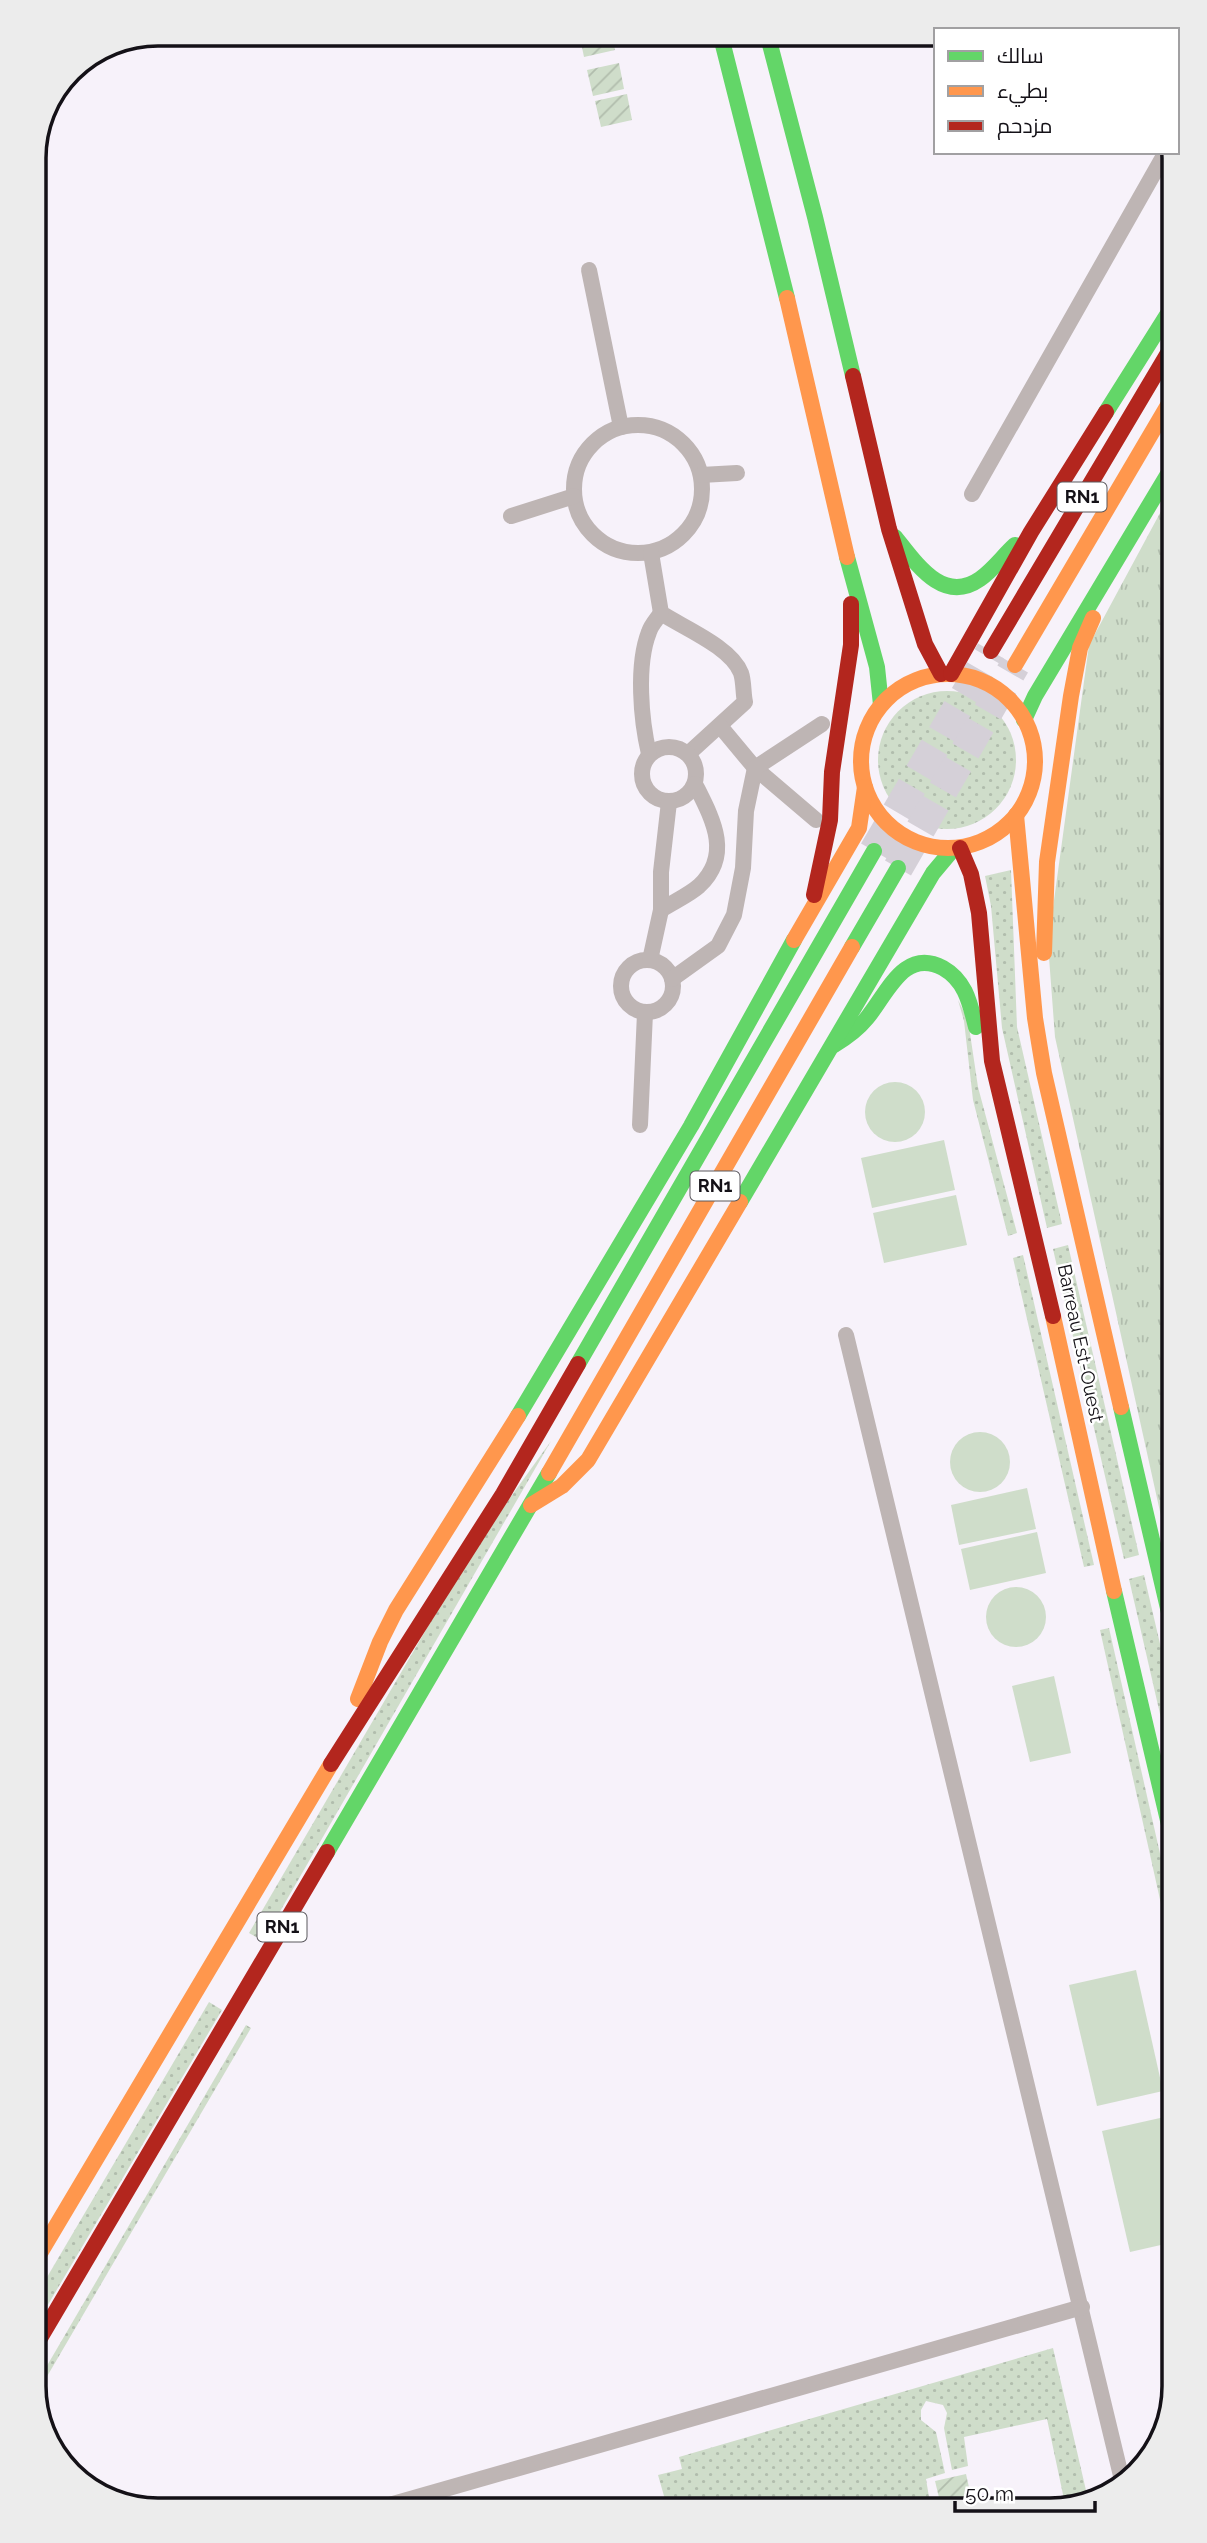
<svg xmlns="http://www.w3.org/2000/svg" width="1207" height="2543" font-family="Raleway,Cairo,sans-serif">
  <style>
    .grass { fill: url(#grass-dots) }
    .park { fill: url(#park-tufts) }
    .garden { fill: url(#garden-furrows) }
    .pitch { fill: #cfddca }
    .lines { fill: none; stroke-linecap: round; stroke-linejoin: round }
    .highway-tunnel { stroke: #d5d0d8; stroke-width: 30; stroke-dasharray: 30 15; stroke-linecap: butt }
    .street { stroke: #beb5b4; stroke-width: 16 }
    .fast { stroke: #63d668; stroke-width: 16 }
    .slow { stroke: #ff974d; stroke-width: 16 }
    .jam { stroke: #b3261e; stroke-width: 16 }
    .labels { text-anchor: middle; stroke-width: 5; stroke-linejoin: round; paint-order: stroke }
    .shield { fill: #fff; stroke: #5a585d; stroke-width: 2 }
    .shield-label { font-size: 18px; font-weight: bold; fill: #141117 }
    .street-label { font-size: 19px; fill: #141117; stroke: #fff }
    .rim { fill: none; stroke: #141117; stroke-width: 3.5 }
  </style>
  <defs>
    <pattern id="grass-dots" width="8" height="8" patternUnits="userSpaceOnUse" patternTransform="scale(1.75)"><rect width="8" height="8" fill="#cfddca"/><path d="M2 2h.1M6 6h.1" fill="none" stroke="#b1bdad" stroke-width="1.8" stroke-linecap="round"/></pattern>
    <pattern id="park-tufts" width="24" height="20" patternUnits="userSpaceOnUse" patternTransform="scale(1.75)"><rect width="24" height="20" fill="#cfddca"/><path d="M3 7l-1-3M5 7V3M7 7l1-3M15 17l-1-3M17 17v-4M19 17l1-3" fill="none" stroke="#b1bdad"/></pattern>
    <pattern id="garden-furrows" width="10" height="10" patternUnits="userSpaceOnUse" patternTransform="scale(1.75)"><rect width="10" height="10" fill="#cfddca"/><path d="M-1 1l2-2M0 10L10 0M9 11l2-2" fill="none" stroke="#b1bdad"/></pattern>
  </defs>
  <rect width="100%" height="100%" fill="#f7f2fa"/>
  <g class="grass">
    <circle cx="947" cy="760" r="69"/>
    <polygon points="1011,870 1017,1027 1062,1224 1047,1228 1002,1028 991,906 985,876"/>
    <polygon points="958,1000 968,1020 978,1087 1017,1233 1008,1236 973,1100 964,1021"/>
    <polygon points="1068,1245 1139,1555 1124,1559 1053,1249"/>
    <polygon points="1023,1255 1094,1565 1084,1567 1013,1258"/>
    <polygon points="551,1441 263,1941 249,1933 472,1551"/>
    <polygon points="1144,1575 1174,1704 1174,1775 1129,1579"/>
    <polygon points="1109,1628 1173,1911 1163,1913 1100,1630"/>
    <polygon points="209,2002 222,2010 33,2330 33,2301"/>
    <polygon points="246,2025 251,2028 35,2397 34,2388"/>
    <polygon points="1053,2348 1088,2499 1065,2504 1047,2419 964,2437 968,2466 952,2470 944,2428 947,2413 943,2405 926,2401 921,2410 921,2420 936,2432 945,2473 926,2479 931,2509 668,2510 658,2475 682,2469 679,2457"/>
    <polygon points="538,2499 541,2510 501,2510 502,2510"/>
  </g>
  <path class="park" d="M1174,487v451c-14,51 -12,98 0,149v488l-119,-538 -7,-93 41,-299z"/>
  <g class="garden">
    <polygon points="579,33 612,33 615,50 584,57"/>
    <polygon points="619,63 624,89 593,96 587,70"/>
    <polygon points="627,94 632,120 601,127 595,101"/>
    <polygon points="966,2474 974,2510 942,2510 935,2481"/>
  </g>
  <g class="pitch">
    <circle cx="895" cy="1112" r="30"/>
    <polygon points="944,1140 955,1190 872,1208 861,1158"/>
    <polygon points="956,1195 967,1245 884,1263 873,1213"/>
    <circle cx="980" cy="1462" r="30"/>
    <polygon points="1027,1488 1036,1529 959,1545 951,1505"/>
    <polygon points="1037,1532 1046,1573 970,1590 961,1549"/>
    <circle cx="1016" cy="1617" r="30"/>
    <polygon points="1054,1676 1071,1753 1030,1762 1012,1686"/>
    <polygon points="1136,1970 1163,2091 1097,2106 1069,1985"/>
    <polygon points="1169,2116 1174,2138 1174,2242 1130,2252 1102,2131"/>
  </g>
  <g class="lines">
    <g class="highway-tunnel">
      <polyline points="874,851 991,651"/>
      <polyline points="898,868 1015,665"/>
    </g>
    <g class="street">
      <polyline points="589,270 621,427"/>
      <circle cx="638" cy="489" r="64"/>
      <polyline points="701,475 737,473"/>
      <polyline points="972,494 1166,152"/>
      <polyline points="511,516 574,496"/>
      <path d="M651,553l10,60c23,15 70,34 80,60 3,9 2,20 4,29l-57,52"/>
      <polyline points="720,726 755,768 816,820"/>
      <circle cx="669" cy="774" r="27"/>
      <path d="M649,754c-8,-34 -13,-89 0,-122 2,-7 8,-13 12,-19"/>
      <path d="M661,910c12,-8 28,-15 38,-24 34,-32 13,-68 -4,-102"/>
      <circle cx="647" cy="986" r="26"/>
      <polyline points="650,960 661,910 661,872 669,802"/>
      <polyline points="672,979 718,946 734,915 743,868 746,811 755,768 822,724"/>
      <polyline points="640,1125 645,1013"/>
      <polyline points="846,1335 1122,2480"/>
      <polyline points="372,2510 1082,2307"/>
    </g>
    <g class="fast">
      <polyline points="720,33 787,298"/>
      <polyline points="767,33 815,217 853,376"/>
      <polyline points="1106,412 1174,304"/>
      <path d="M895,537c21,26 48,68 85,42 13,-9 23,-23 35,-34"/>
      <polyline points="847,557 877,667 881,705"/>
      <polyline points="1024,720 1035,696 1174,464"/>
      <polyline points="852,947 898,868"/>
      <path d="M834,1045c12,-7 24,-16 33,-27 20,-24 37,-71 76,-50 23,13 27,36 33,59"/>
      <polyline points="740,1202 933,873 954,848"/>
      <polyline points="578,1364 874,851"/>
      <polyline points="1121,1407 1174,1634"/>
      <polyline points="518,1416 691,1126 794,940"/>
      <polyline points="1114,1591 1174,1846"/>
      <polyline points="327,1852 549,1473"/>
    </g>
    <g class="slow">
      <polyline points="787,298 847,557"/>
      <polyline points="1015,665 1174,395"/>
      <circle cx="948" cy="761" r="87"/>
      <polyline points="1016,815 1035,1018 1044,1073 1121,1407"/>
      <polyline points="794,940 859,828 865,787"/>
      <polyline points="1044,953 1047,862 1071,696 1080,648 1093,618"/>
      <polyline points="1053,1316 1114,1591"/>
      <polyline points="549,1473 852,947"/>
      <polyline points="531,1505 562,1486 588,1460 740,1202"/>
      <polyline points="358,1699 380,1642 396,1610 518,1416"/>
      <polyline points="33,2265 331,1764"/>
    </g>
    <g class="jam">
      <polyline points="853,376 889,529 925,644 941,674"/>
      <polyline points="991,651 1174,343"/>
      <polyline points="951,674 1031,532 1106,412"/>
      <polyline points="960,848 971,874 979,913 992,1061 1053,1316"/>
      <polyline points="814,895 830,820 832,772 851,645 851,604"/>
      <polyline points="331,1764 503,1494 578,1364"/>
      <polyline points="33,2350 327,1852"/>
    </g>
  </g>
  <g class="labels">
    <g class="shield">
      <rect x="1057.5" y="482.5" width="49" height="29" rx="5"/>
      <rect x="690.5" y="1171.5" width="49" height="29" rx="5"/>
      <rect x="257.5" y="1912.5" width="49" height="29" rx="5"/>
    </g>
    <g class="shield-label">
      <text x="1082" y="503">RN1</text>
      <text x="715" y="1192">RN1</text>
      <text x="282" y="1933">RN1</text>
    </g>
    <g class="street-label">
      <text transform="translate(1081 1343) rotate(78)" y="7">Barreau Est-Ouest</text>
    </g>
  </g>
  <path d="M0 0H1207V2543H0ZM158 46H1050A112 112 0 0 1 1162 158V2386A112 112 0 0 1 1050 2498H158A112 112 0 0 1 46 2386V158A112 112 0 0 1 158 46Z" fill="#ececec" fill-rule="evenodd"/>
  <path class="rim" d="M158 46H1050A112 112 0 0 1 1162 158V2386A112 112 0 0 1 1050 2498H158A112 112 0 0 1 46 2386V158A112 112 0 0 1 158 46Z"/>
  <rect x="934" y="28" width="245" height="126" fill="#ffffff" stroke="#a1a0a2" stroke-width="2"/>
  <rect x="948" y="51" width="35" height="10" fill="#63d668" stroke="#a1a0a2" stroke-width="2"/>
  <text x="997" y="63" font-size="21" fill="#141117">سالك</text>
  <rect x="948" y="86" width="35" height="10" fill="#ff974d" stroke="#a1a0a2" stroke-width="2"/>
  <text x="997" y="98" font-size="21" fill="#141117">بطيء</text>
  <rect x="948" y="121" width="35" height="10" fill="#b3261e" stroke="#a1a0a2" stroke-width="2"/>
  <text x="997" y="133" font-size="21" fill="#141117">مزدحم</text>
  <path d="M955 2501v10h140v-10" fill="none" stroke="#141117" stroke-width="3.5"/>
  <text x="965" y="2501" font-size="21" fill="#141117" stroke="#ffffff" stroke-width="5" paint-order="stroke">50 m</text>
</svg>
